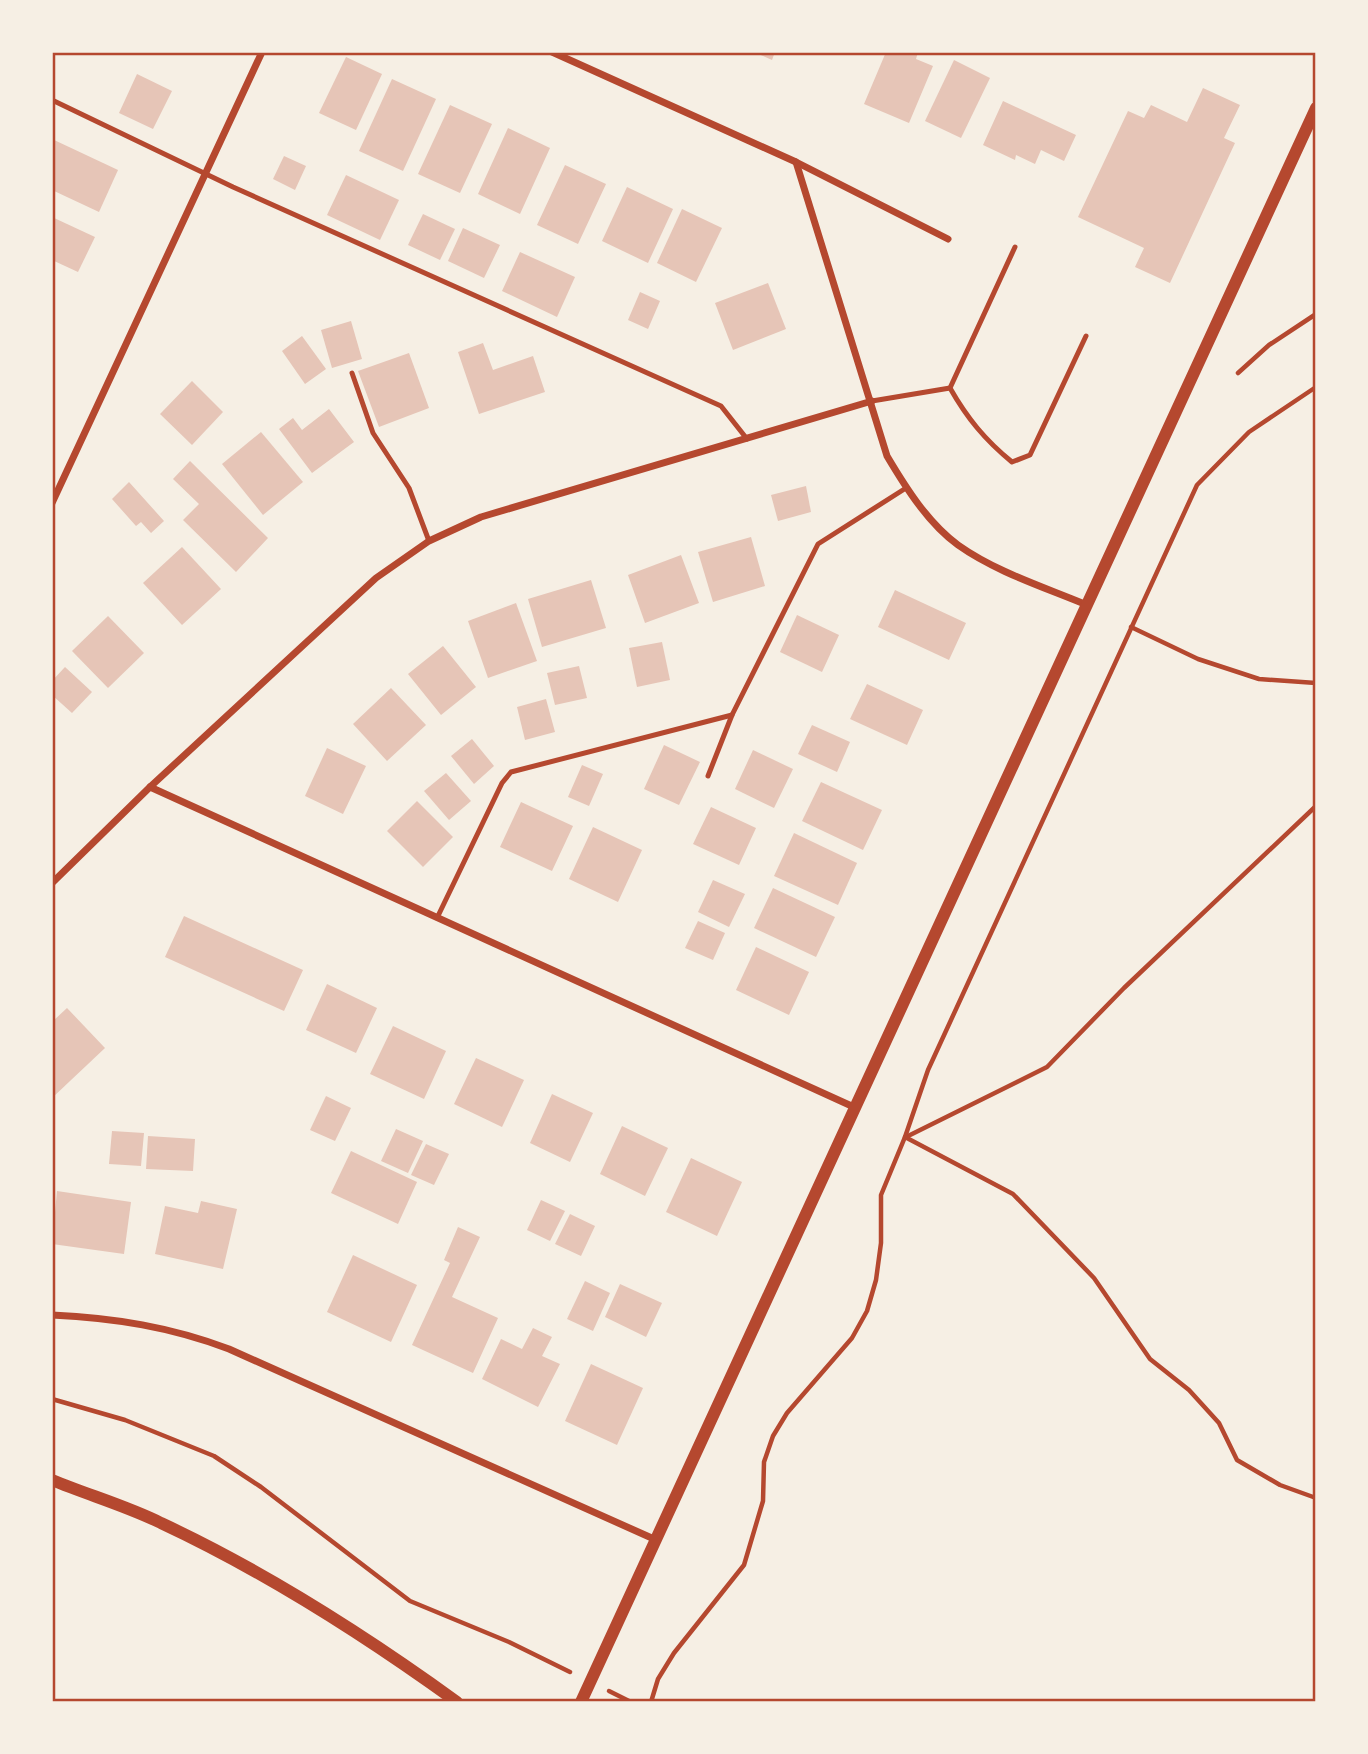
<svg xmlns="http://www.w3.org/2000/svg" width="1368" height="1754" font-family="'Zilla Slab',serif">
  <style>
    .building { fill: #e6c5b7 }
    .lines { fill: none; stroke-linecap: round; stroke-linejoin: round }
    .path { stroke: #b5482f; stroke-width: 4.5 }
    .service { stroke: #b5482f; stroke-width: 5 }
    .minor { stroke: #b5482f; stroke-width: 7 }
    .tertiary { stroke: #b5482f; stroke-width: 12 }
    .neatline { fill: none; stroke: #b5482f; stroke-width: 2.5 }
  </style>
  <rect width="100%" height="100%" fill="#f6efe4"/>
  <g class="building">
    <polygon points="754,52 775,52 772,60"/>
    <polygon points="886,52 918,52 916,59 933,66 909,123 864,104"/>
    <polygon points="346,57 382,74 356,130 319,113"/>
    <polygon points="954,60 990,78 961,138 925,121"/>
    <polygon points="137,74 172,91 153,129 119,113"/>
    <polygon points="392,79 436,99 403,171 359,151"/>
    <polygon points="1203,88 1240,105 1224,138 1235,143 1170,283 1135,267 1144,248 1078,217 1128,111 1144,118 1151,105 1187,122"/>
    <polygon points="1003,101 1076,135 1064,161 1041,150 1035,164 1016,155 1015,160 983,145"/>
    <polygon points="450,105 492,124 460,193 418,174"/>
    <polygon points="508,128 550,148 520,214 478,194"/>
    <polygon points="52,139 118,170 99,212 52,190"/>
    <polygon points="284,156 306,166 295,190 273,179"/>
    <polygon points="565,165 606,184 578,244 537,225"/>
    <polygon points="346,175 399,200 380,240 327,215"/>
    <polygon points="627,187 673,209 648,263 602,241"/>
    <polygon points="682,209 722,228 696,282 657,263"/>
    <polygon points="423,214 455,229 440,260 408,245"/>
    <polygon points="52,217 95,237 78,272 52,260"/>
    <polygon points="463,228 500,245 484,278 448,261"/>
    <polygon points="520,252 575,277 557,317 502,291"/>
    <polygon points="768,283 786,329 733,350 715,303"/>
    <polygon points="640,292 660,301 648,329 628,320"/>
    <polygon points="351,321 362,359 332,368 321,330"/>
    <polygon points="302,336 326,369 305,384 282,351"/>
    <polygon points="483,343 493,370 533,356 545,392 479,414 458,352"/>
    <polygon points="409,353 429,408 379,427 358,371"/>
    <polygon points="192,381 223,412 192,445 160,414"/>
    <polygon points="329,409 354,442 312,473 279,429 293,418 302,430"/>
    <polygon points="261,432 303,482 263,515 222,464"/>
    <polygon points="190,461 268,538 236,572 183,520 199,504 173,479"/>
    <polygon points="129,482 164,521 151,533 141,522 136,526 112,499"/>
    <polygon points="806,486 811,512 778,521 771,495"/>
    <polygon points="751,537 765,586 713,602 698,552"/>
    <polygon points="182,547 221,589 182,625 143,583"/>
    <polygon points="681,555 699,603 645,623 628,575"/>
    <polygon points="591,580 606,628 542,647 528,599"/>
    <polygon points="895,590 966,623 949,660 878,627"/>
    <polygon points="516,603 537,661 488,678 468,621"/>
    <polygon points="797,615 839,635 822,672 780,652"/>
    <polygon points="108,616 144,653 108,688 72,651"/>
    <polygon points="662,642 670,680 637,687 629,648"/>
    <polygon points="443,646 476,687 441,715 408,674"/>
    <polygon points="579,666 587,698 555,705 547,673"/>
    <polygon points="65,667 92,692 72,713 52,695 52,681"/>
    <polygon points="867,684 923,710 907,745 850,719"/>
    <polygon points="391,688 426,725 387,761 353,724"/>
    <polygon points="546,699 555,732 525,740 517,707"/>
    <polygon points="812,725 850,742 837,772 798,754"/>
    <polygon points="472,739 494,766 474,784 451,756"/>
    <polygon points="664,745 700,762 679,805 644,789"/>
    <polygon points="327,748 366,766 343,814 305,796"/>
    <polygon points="753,750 793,769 774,808 735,789"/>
    <polygon points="582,765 603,774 589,806 568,797"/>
    <polygon points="446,773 471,801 449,820 424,791"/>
    <polygon points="821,782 882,810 863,850 802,821"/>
    <polygon points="417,801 453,837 423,867 387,831"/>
    <polygon points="521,802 573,826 552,871 500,847"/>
    <polygon points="711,807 756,828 739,865 693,844"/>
    <polygon points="593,827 642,850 618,902 569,879"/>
    <polygon points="794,833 857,863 838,905 774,876"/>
    <polygon points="713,880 745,894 729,927 698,912"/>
    <polygon points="773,888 835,917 816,957 754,928"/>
    <polygon points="184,916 303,970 284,1011 165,957"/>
    <polygon points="698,921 725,933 713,960 685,948"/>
    <polygon points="756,947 809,972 789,1015 736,990"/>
    <polygon points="327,984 377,1008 356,1053 306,1030"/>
    <polygon points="67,1008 105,1048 52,1098 52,1022"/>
    <polygon points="393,1026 446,1051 424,1099 370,1074"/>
    <polygon points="476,1058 524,1080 502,1127 454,1104"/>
    <polygon points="552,1094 593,1113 570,1162 530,1143"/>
    <polygon points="326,1096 351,1108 335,1141 310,1130"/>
    <polygon points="622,1126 668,1148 645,1196 600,1174"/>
    <polygon points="396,1129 423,1141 408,1173 381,1161"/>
    <polygon points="112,1131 144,1133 141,1166 109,1164"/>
    <polygon points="148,1136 195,1139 193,1171 146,1169"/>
    <polygon points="426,1144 449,1154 434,1185 411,1175"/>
    <polygon points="351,1151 417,1182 398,1224 331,1193"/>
    <polygon points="691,1158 742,1182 717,1236 666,1212"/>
    <polygon points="57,1191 131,1202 124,1254 52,1244"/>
    <polygon points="541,1200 565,1211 550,1241 527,1230"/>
    <polygon points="201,1201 237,1209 223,1269 155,1254 165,1206 198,1213"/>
    <polygon points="570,1214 595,1226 581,1256 555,1244"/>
    <polygon points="458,1227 480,1237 452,1297 498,1318 473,1373 412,1345 450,1263 444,1260"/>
    <polygon points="353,1255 417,1285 391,1342 327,1312"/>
    <polygon points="585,1281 610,1293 593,1331 567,1319"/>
    <polygon points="620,1284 662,1303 646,1337 605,1317"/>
    <polygon points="533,1328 552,1337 542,1356 560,1364 538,1407 482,1379 501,1339 522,1349"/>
    <polygon points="591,1364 643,1388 617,1445 565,1421"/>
  </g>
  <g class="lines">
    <g class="path">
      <polyline points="1238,373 1269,345 1316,314"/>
      <polyline points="1131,627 1198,659 1259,679 1316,683"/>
      <polyline points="905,1137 1013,1194 1094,1278 1150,1359 1189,1390 1219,1423 1237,1460 1280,1485 1316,1498"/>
      <polyline points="906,1137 1047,1067 1124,988 1316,806"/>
      <polyline points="52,1399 125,1420 214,1456 261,1487 410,1601 509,1642 570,1672"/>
      <polyline points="609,1691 631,1702"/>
      <polyline points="651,1702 658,1679 674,1653 744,1565 763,1501 764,1462 773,1436 787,1413 852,1338 867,1311 876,1280 881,1243 881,1195 905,1137 928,1070 1197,485 1249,432 1316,387"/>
    </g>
    <g class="service">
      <polyline points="52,100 233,187 721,406 747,439"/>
      <polyline points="352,373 373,433 409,488 429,541"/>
      <path d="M950,388c17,30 35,52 62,74l18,-7 56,-119"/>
      <polyline points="872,401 950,388 1015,247"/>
      <polyline points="708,776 732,715 818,544 906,488"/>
      <polyline points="437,918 502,783 511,772 732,715"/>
    </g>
    <g class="minor">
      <polyline points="552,52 796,162 948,239"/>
      <path d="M796,162l91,294c19,32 41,67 71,89 38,27 86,42 129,60"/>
      <polyline points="52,503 262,52"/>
      <polyline points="150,787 856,1108"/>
      <polyline points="52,883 150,787 376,578 429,541 481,517 872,401"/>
      <path d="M52,1315c63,3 119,12 177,34l425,190"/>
    </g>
    <g class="tertiary">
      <path d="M52,1480c36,15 75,26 109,43 105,49 202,111 296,179"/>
      <polyline points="581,1702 1316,108"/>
    </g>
  </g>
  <rect width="1368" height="1754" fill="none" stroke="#f6efe4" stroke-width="108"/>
  <rect x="54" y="54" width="1260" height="1646" class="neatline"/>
</svg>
